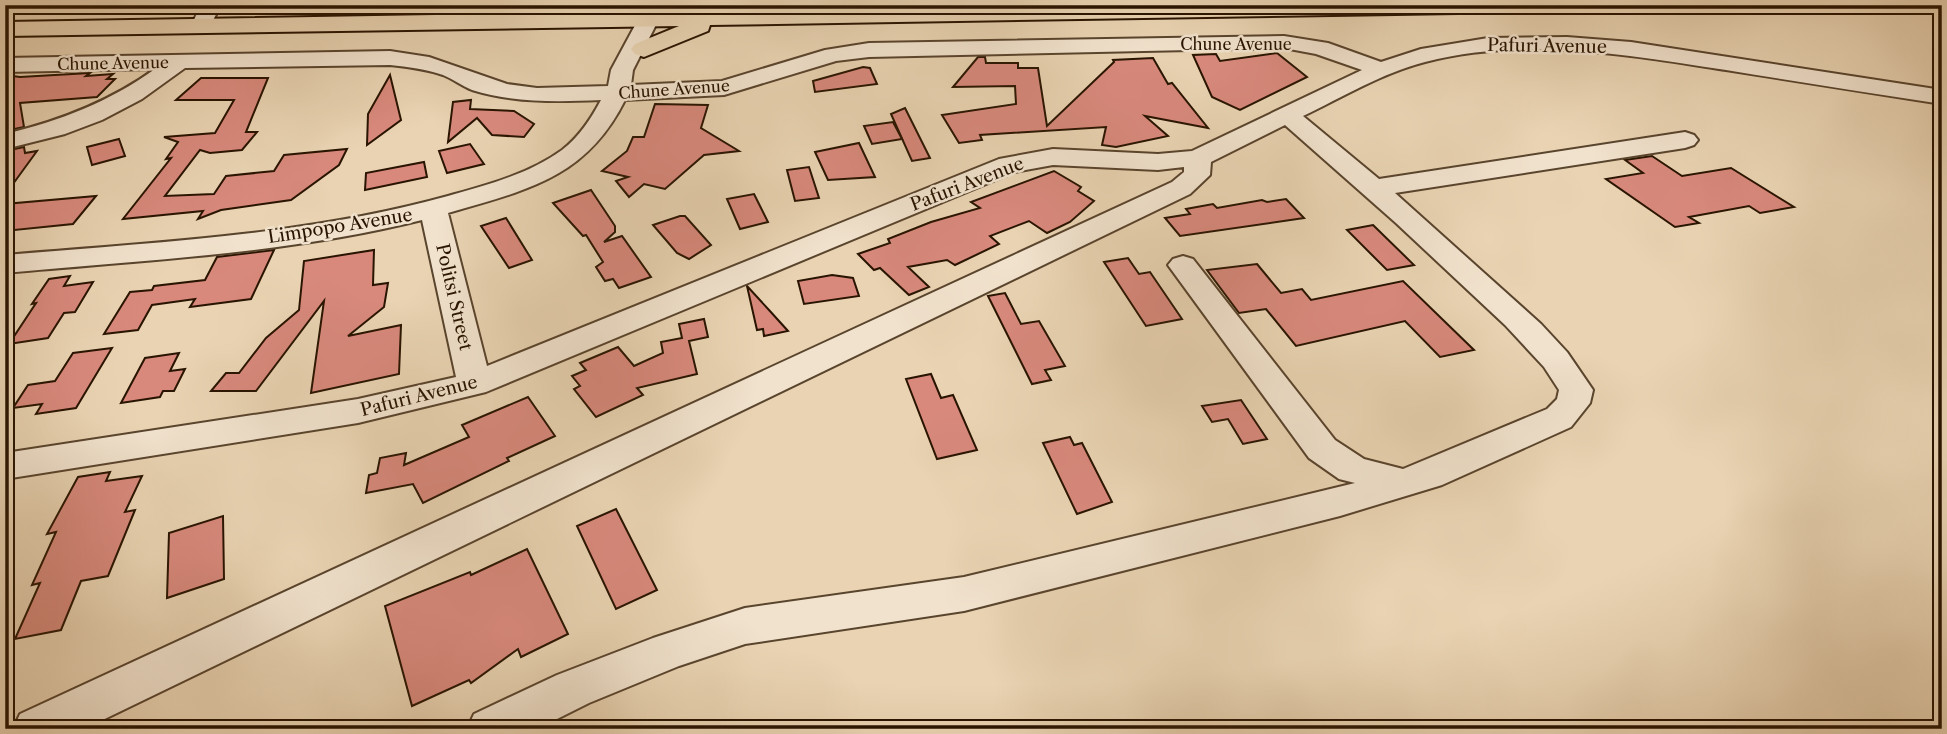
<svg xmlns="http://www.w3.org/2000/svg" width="1947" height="734" font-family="'Libre Caslon Text',serif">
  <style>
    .building { fill: #d8897c; stroke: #291401; stroke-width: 2 }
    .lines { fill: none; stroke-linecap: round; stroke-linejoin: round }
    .minor-casing { stroke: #59442d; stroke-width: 4 }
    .major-casing { stroke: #291401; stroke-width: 4 }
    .minor { fill: #f1e2cd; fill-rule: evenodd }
    .major { fill: #e9d3b2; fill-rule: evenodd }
    .labels { text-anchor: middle; stroke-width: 5; stroke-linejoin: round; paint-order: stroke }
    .far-street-label { font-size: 16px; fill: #291401; stroke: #f1e2cd }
    .street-label { font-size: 18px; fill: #291401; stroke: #f1e2cd }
  </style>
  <rect width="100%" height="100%" fill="#e9d3b2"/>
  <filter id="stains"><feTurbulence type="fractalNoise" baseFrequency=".00286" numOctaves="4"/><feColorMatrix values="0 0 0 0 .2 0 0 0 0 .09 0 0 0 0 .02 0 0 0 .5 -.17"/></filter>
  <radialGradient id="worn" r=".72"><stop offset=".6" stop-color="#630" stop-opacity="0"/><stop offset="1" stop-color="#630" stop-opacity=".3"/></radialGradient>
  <g class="building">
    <polygon points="1277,53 1307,77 1240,110 1212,97 1193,55 1216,54 1220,61"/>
    <polygon points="978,57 985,57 986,63 1018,63 1018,68 1038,68 1047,126 1114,62 1113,60 1153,58 1168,84 1172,83 1208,128 1145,116 1168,136 1116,147 1102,145 1106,127 980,135 982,140 959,143 942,115 1016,104 1015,86 953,87"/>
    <polygon points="863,67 870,68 877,84 815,92 813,81"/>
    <polygon points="90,73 86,76 113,74 107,79 115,79 97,97 20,103 24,127 5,131 5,75 20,77"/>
    <polygon points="390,75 401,120 367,145 368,114"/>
    <polygon points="201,78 268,78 246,132 257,132 242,150 210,153 200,150 165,196 214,194 226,176 274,171 284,155 347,149 339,165 291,200 221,210 198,219 203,211 123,219 171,158 166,159 178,142 164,137 215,133 234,100 176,100"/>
    <polygon points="471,100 470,109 514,111 534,124 524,137 492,135 477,118 448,142 453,102"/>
    <polygon points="655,104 708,105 701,128 739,151 704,155 665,189 644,184 629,197 616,181 628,177 602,171 627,151 633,137 644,137"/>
    <polygon points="905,108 930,158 912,161 891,114"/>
    <polygon points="893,122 902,139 872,144 864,126"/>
    <polygon points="119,139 125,156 92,165 87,147"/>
    <polygon points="859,143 875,177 828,180 815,152"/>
    <polygon points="470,144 484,164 447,173 439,151"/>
    <polygon points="24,147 25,153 37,151 5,195 5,151"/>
    <polygon points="1652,156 1682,176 1731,168 1794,207 1760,213 1749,206 1689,217 1699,223 1675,227 1606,179 1643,173 1625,160"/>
    <polygon points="424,162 427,177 365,190 366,173"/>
    <polygon points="809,167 819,198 795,201 787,170"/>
    <polygon points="1054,171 1081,187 1078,191 1094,201 1070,222 1047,233 1029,221 990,236 999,244 955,265 947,260 908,267 929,287 909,295 880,268 874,270 858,254 890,243 888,239 931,222 980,208 971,202"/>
    <polygon points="591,190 615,226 615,232 604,242 622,236 651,277 619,288 613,279 605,281 596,267 603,262 586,235 583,236 553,203"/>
    <polygon points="754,194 768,222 740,229 727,199"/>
    <polygon points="96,196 73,224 5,231 5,204"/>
    <polygon points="1286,199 1304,218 1180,236 1165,218 1190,214 1186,209 1213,204 1217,208 1262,200 1267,202"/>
    <polygon points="680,216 685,216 711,245 689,259 677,253 653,225"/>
    <polygon points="506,218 532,260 509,268 481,226"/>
    <polygon points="1373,225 1414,265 1387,270 1347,230"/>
    <polygon points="274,250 251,299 190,307 195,299 152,305 138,330 104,334 130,292 152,290 154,286 205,280 217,257"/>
    <polygon points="374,250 373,285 388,283 384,307 348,336 401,325 399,374 311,393 324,301 256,391 211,391 226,373 239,373 266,338 299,310 304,261"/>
    <polygon points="1128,258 1139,274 1150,272 1182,319 1146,326 1104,262"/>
    <polygon points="1257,264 1281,293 1302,289 1311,300 1403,281 1474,350 1440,357 1405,321 1296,346 1266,309 1239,313 1207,270"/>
    <polygon points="832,275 853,278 859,296 804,304 798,281"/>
    <polygon points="70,276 64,286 93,282 75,312 64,313 48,338 9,344 36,303 32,304 49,279"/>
    <polygon points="747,286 769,310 788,331 764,336 763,329 757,330"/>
    <polygon points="1005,293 1021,324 1039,321 1065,366 1045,370 1051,380 1032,384 988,296"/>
    <polygon points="704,319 708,337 689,341 697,374 637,388 643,395 596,417 574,389 580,386 572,376 586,370 580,363 618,347 634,366 663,353 661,342 682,338 679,324"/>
    <polygon points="112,348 76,408 36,414 42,404 13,408 28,385 55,381 73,353"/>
    <polygon points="179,353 170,371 185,369 174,391 163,391 160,397 121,403 145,358"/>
    <polygon points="931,374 941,398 953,395 977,450 937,459 906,379"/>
    <polygon points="528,397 555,436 507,458 509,461 423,503 413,484 366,493 369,475 377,473 380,458 406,453 404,465 469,437 462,425"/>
    <polygon points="1241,400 1267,439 1243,444 1228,419 1212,422 1202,406"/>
    <polygon points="1070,437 1074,445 1082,443 1112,502 1077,514 1043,443"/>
    <polygon points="110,472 106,481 142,476 125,512 135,510 108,576 81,581 61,630 15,639 40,583 32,585 56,532 47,534 78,477"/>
    <polygon points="616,509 657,590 616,609 577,526"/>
    <polygon points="223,516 224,579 167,598 169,533"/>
    <polygon points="527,549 568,634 521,657 518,649 471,683 469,680 412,706 385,606 470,572 471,575"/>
  </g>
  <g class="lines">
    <g class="minor-casing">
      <g id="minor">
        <polygon points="201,5 221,5 208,30 194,30 191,26"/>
        <path d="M646,5h20l-33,65 -2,15 91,-4 103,-31 44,-7 415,-7 44,7 53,19 40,-13 67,-11 79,-1 64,5 311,48v14c-72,-11 -144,-22 -216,-34 -99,-15 -202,-34 -301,-8 -43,11 -82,35 -122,54l76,63 306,-47 9,3 4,5 -4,5 -9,3 -290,45 146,131 26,28 26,38 -3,13 -19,24 -129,58 -102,31 -376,95 -219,33 -66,22 -90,37 -52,26h-70l7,-15 83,-39 96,-37 92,-30 219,-31 391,-94 -16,-4 -30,-21 -141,-193 5,-6 10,-3 10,3 142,181 29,19 39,10 144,-60 10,-10 2,-9 -15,-23 -39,-42 -109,-102 -111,-98 -74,37 -1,13 -20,19 -1106,535h-71l7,-15 1152,-532 12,-10v-5l-26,3 -105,-5 -38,7 -529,220 -128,31 -353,56v-26l353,-54 98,-22 -34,-157c-136,34 -277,40 -417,53v-18c149,-13 299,-19 443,-59 39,-11 81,-22 114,-46 17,-13 29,-31 39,-50 -44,2 -86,3 -129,-10 -10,-4 -19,-11 -29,-15 -17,-6 -35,-8 -53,-10l-205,3 -43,31 -40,21 -37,14 -60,15v-15c55,-13 104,-32 150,-65l-150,3v-14l385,-7 39,6 78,27 30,4 71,-2 3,-16zM1284,48l32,6 46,16 -170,81 -34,3 -105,-5 -54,10 -512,207 -39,-153c79,-23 138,-35 177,-113l99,-5 112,-34 33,-4z"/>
      </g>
    </g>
    <g class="major-casing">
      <polygon id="major" points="1056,5 1533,5 1529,10 1521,12 710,25 708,31 644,57 635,54 631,49 635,44 679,26 5,36 5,22"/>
    </g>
    <use href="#minor" class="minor"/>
    <use href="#major" class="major"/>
  </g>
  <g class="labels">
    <g class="far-street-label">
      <text x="1236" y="50">Chune Avenue</text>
      <text transform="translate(113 63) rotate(-1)" y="6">Chune Avenue</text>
      <text transform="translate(674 89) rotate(-4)" y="6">Chune Avenue</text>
    </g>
    <g class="street-label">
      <text transform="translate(1547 46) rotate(1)" y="6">Pafuri Avenue</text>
      <text transform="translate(967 184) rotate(-21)" y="6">Pafuri Avenue</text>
      <text transform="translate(340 226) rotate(-9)" y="6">Limpopo Avenue</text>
      <text transform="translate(454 297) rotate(77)" y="6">Politsi Street</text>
      <text transform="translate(419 396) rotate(-14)" y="6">Pafuri Avenue</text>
    </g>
  </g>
  <rect width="1947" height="734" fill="none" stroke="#e9d3b2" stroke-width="28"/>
  <rect x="7" y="7" width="1933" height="720" fill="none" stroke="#291401" stroke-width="3.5"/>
  <rect x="14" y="14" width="1919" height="706" fill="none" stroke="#291401" stroke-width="2"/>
  <rect width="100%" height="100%" filter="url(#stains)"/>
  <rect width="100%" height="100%" fill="url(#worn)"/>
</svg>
